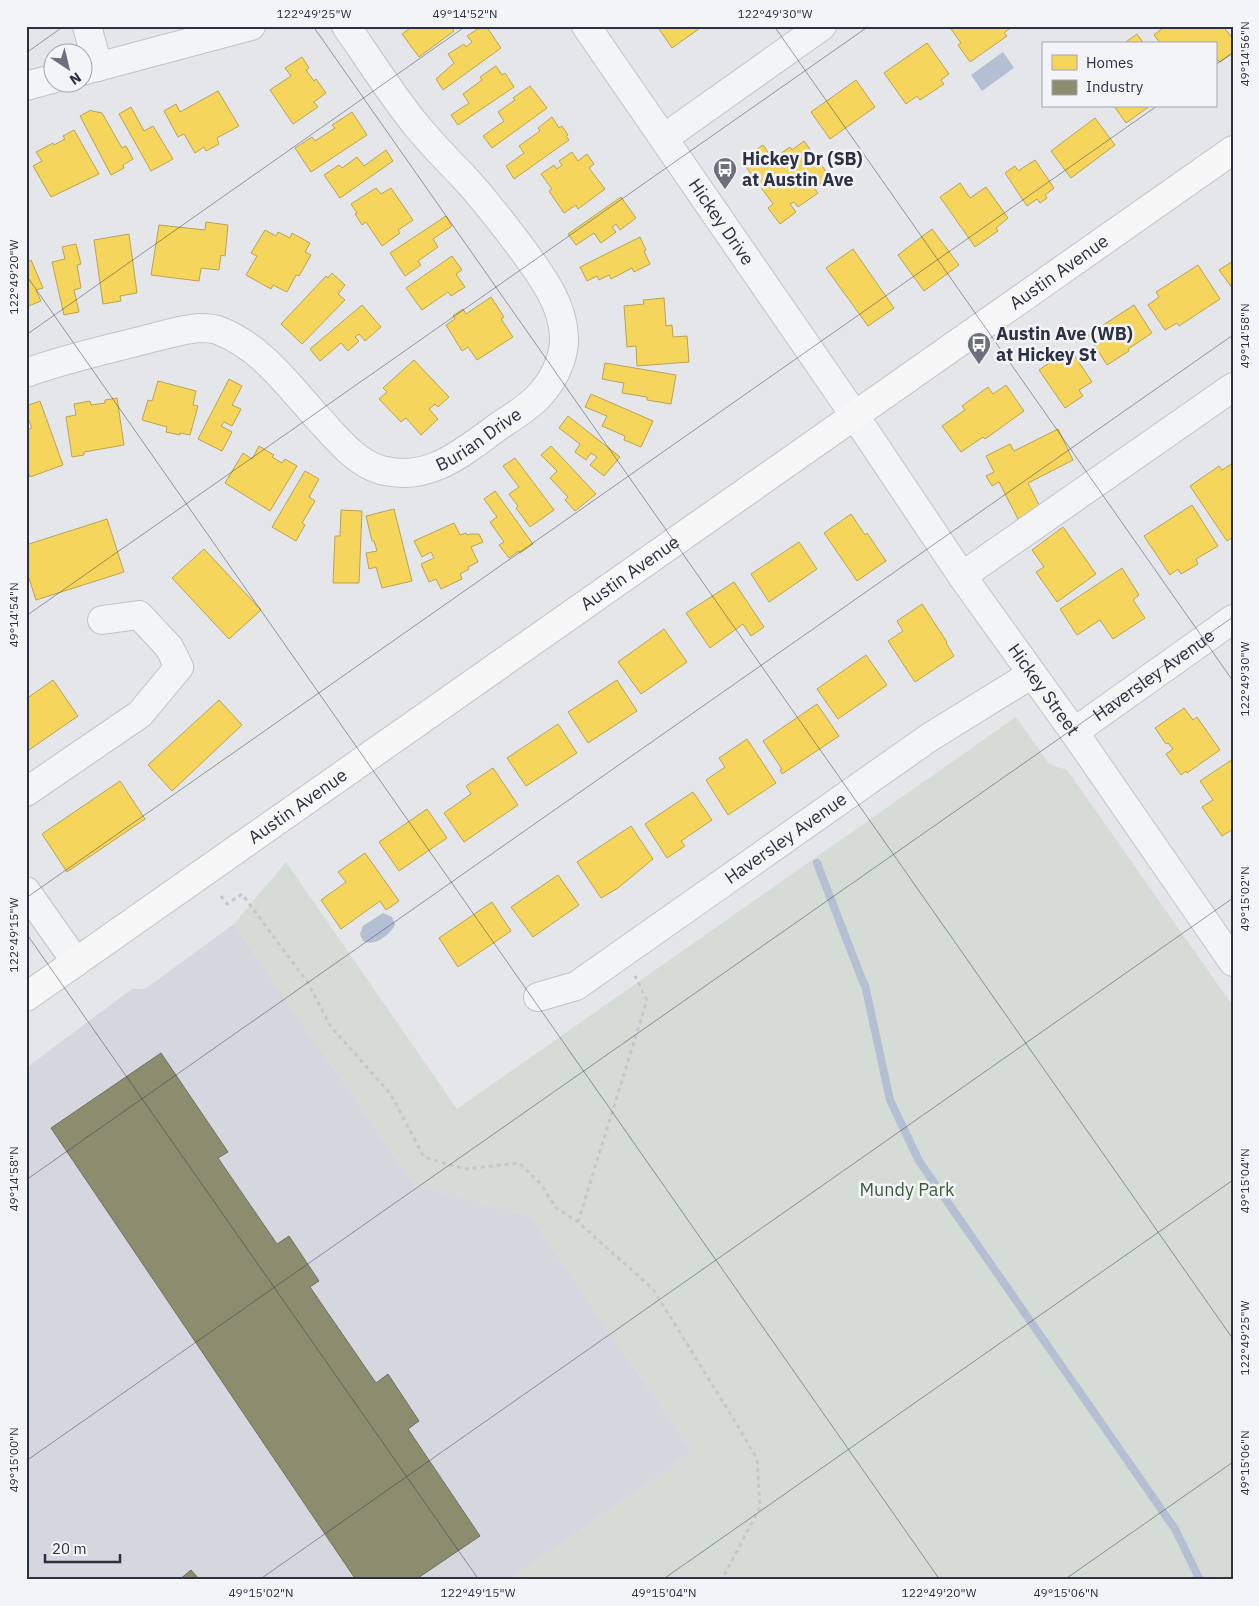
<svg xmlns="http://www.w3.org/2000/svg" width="1259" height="1606" font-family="'IBM Plex Sans',sans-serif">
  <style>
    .built { fill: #d5d7de }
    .green { fill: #d4dcd5 }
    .water { fill: #b4bfd3 }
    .homes { fill: #f6d55c; stroke: #b9a454 }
    .industry { fill: #8c8c6e; stroke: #6f7061 }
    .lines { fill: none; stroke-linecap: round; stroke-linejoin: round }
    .stream { stroke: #b4bfd3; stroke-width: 8 }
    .minor-casing { stroke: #c2c3c6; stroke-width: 30 }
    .major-casing { stroke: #c0c3c7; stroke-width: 30 }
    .path { stroke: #c6c7cc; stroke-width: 3; stroke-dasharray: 4 4; stroke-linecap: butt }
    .minor { stroke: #f3f4f6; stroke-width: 28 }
    .major { stroke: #f7f7f7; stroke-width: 28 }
    .ticks { fill: none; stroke: #2b3042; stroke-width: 1; stroke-opacity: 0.45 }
    .labels { text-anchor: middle; stroke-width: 5; stroke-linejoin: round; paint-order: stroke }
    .poi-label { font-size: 18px; font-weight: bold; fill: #2b3042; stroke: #f2f4f8; text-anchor: start }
    .street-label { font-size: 18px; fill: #2b3042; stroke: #f2f4f8 }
    .park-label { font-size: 18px; fill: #3b5e38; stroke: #f2f4f8 }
    .neatline { fill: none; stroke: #2b3042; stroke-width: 2 }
    .ticks-label { font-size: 12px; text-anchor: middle; fill: #2b3042 }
  </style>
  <rect width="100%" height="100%" fill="#e5e6e9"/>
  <polygon class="built" points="234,924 414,1185 531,1217 692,1452 509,1580 26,1580 26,1068 132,989 145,989"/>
  <polygon class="green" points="1016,717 1049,764 1067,770 1233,1006 1233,1580 509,1580 692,1452 531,1217 414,1185 234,924 286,862 457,1109"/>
  <g class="water">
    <polygon points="1003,52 1014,68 982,91 971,75"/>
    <path d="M383,913l9,4 3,7 -1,3c-7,9 -19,20 -31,14l-3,-7 3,-8z"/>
  </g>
  <g class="homes">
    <polygon points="413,26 455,26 452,28 454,31 419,57 402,34"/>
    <polygon points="482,26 486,26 501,48 443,90 436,79 454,63 448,54 464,44 466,47 472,42 467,36"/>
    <polygon points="657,26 703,26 672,48"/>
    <polygon points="949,26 1013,26 1004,33 1007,36 970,62 958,45 961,43"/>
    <polygon points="1165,26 1223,26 1233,39 1233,52 1220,62 1218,60 1215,62 1215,44 1161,44 1154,35"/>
    <polygon points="1137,34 1144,44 1123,44"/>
    <polygon points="927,43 949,74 941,80 944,84 920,100 917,96 906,104 884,73"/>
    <polygon points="302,57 309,68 306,70 314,81 316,79 326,93 314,102 318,107 293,124 270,90 291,76 285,68"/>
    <polygon points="496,66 502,75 505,73 514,87 458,125 451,115 469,103 463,94 482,80 480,77"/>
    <polygon points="856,80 875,107 830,139 811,112"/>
    <polygon points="530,86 547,108 492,148 483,136 504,121 498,112 515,100 513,98"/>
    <polygon points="218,91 239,126 217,138 219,144 206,151 204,147 195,153 184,134 178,137 164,111 176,104 180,112"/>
    <polygon points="1114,106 1150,106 1126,123"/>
    <polygon points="131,107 144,131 153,126 173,159 151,171 119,114"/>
    <polygon points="91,110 92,111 102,113 122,148 126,146 133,159 123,165 124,168 111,175 80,116"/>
    <polygon points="352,112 367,135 311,172 295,148 312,137 315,141 335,128 332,125"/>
    <polygon points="552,117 559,128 562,126 568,135 566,136 569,140 514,179 506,166 524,153 519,146 540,131 538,128"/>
    <polygon points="1095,118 1115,145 1071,178 1051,151"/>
    <polygon points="74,130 99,174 51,197 33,166 42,161 36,152 53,143 54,145 65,139 63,136"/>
    <polygon points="804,141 830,177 814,188 818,193 798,207 794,202 790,204 796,212 780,224 768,208 773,204 741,160 763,145 773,159 790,147 792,150"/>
    <polygon points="386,150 393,161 340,198 324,175 339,165 342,168 357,157 364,166"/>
    <polygon points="572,152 578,161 587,154 594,164 589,168 605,189 578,209 576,205 564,213 549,191 552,189 541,174 554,165 557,169 562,165 559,161"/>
    <polygon points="1035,160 1054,188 1045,195 1047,198 1040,203 1037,199 1027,206 1005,173 1015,166 1018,171"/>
    <polygon points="960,183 970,198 986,187 1008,218 996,228 998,231 975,247 940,197"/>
    <polygon points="376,188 381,194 391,188 413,220 398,230 400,233 382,246 366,222 362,225 355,214 357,213 351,204"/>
    <polygon points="621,197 636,218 620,230 616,224 612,227 616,232 601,243 594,233 576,245 568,234"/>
    <polygon points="446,216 452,226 433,239 438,247 418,261 421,265 405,276 390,253"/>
    <polygon points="206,222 228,225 225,256 221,255 219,270 201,268 199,281 151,275 159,225 205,230"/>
    <polygon points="932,229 959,265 924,291 898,255"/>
    <polygon points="265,230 276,236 278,232 290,238 292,233 310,243 305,252 311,255 299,276 296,275 287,292 273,285 271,289 246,275 257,256 251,253"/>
    <polygon points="129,234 137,293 120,296 121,301 103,304 94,240"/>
    <polygon points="640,237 646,250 644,251 650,264 634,272 632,268 611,279 609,275 599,280 597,276 587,281 580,267"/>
    <polygon points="76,244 81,264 77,265 81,288 74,290 79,312 64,315 52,262 65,259 62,247"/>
    <polygon points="853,249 894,308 868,326 826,268"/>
    <polygon points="452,256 462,270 456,274 465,287 451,296 448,292 422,310 406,288"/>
    <polygon points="31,260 43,288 36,290 41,301 26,307 26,263"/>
    <polygon points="1233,261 1233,289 1219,270"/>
    <polygon points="1198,265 1220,299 1179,326 1177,323 1165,330 1148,305 1159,297 1156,292"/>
    <polygon points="332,273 345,285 338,294 345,300 302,344 281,324 326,276 328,278"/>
    <polygon points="491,297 504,317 501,319 513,337 477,360 468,347 462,351 446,325 455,319 453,316 463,309 466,314"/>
    <polygon points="664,298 666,326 672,325 673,337 687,336 689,362 637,366 636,346 627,347 624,306 644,304 643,300"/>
    <polygon points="362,305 381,327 365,341 359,334 355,337 359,341 348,351 341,343 320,361 310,349"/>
    <polygon points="1134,305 1152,333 1128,349 1129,351 1107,365 1088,335"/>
    <polygon points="1070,349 1092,382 1079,390 1083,396 1065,408 1039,370"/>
    <polygon points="414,360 449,397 438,407 435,404 429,409 438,419 421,435 406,418 401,422 379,399 387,392 383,388"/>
    <polygon points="605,363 676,375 671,404 647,400 647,397 622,393 624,383 602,379"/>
    <polygon points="229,379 242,386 232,405 241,409 232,426 224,422 221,426 232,432 222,451 198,439"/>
    <polygon points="158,381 196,391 193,405 198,406 190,435 180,433 180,435 166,432 167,427 142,420 148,400 152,401"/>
    <polygon points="1006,385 1024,411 985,439 983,437 961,452 942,426 965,410 962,406 988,387 993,394"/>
    <polygon points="591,394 653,421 641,447 624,440 625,436 602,426 607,416 585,407"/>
    <polygon points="117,398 124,445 84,452 84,455 72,457 66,417 76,415 74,404 90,401 91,405 105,403 105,400"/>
    <polygon points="40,401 63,465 30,477 26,465 26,440 28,440 26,430 32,428 26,413 26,406"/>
    <polygon points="568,416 620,457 604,476 590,465 597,457 591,453 586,460 575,452 580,444 559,428"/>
    <polygon points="1058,429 1073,460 1028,483 1040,507 1019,521 999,482 992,486 986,476 994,472 986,456 1010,444 1014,451"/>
    <polygon points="259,446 274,455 272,457 282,463 285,459 297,466 270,511 225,483 243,453 252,459"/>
    <polygon points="551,446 596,494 575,511 565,500 568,497 550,478 557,471 541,455"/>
    <polygon points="515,458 554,510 530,527 516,508 518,506 509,494 519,487 503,466"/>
    <polygon points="1233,463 1233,537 1227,541 1190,486 1219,466 1222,470"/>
    <polygon points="305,471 319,479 309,497 315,501 302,523 305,525 296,541 272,527"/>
    <polygon points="495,491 533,544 520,553 519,551 509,558 499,545 504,542 490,522 497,517 484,499"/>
    <polygon points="1192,505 1218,546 1196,559 1198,564 1181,574 1178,569 1170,575 1144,536"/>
    <polygon points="394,509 412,581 382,588 376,567 369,569 366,553 377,551 374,541 372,541 366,516"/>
    <polygon points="341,510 362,511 359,583 333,583 335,536 340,536"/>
    <polygon points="851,514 865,535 867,533 886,561 857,581 824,533"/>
    <polygon points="107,519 124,572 36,600 26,569 26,545"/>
    <polygon points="454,523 460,535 466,533 467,535 470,534 479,534 483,542 471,547 478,562 468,567 469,569 460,574 462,579 441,589 436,579 429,582 421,564 434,558 431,552 422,557 414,541"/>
    <polygon points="1063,527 1096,574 1057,602 1036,572 1044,567 1032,550"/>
    <polygon points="799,542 817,569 769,602 751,574"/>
    <polygon points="204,549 261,610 229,639 172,578"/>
    <polygon points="1122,568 1139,595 1133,600 1145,618 1113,639 1100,620 1077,635 1060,609"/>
    <polygon points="734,582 764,627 751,636 743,624 710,648 686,613"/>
    <polygon points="922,604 947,642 946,643 954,656 915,682 888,641 903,631 897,621"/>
    <polygon points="664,629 687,662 641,694 618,662"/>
    <polygon points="866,655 887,685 838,719 817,689"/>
    <polygon points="53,680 78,716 26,752 26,699"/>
    <polygon points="617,680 637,711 588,743 568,712"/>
    <polygon points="219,700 242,725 172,791 148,765"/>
    <polygon points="817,704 839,736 782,774 780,770 782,769 763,741"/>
    <polygon points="1184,708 1193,720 1197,717 1220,750 1187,773 1186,771 1181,775 1166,754 1173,749 1168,743 1166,744 1155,728"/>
    <polygon points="558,724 577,753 526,786 507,758"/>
    <polygon points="747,739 776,783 728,815 706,780 725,767 719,758"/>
    <polygon points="1233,759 1233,829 1222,836 1202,807 1213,800 1200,781"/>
    <polygon points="493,768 518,805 464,842 444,813 471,794 466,786"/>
    <polygon points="120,781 145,819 67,872 42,834"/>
    <polygon points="693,792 712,820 681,841 685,846 667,858 645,824"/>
    <polygon points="427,809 447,838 399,871 379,842"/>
    <polygon points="631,826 653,859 618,888 601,898 577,862"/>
    <polygon points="365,853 399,901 386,910 380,901 341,929 321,900 346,882 338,872"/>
    <polygon points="558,875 579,905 533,937 511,907"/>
    <polygon points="492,902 511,931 458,967 439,938"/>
  </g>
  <g class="industry">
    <polygon points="161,1053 228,1152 218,1158 277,1244 289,1236 319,1281 310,1287 376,1383 388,1374 419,1421 408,1429 480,1536 415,1580 356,1580 51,1128"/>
    <polygon points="191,1570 200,1580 179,1580"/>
  </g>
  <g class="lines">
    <polyline class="stream" points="817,863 863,982 865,985 890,1100 919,1161 1175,1529 1200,1580"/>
    <g class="minor-casing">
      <g id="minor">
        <polyline points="87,26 98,67"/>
        <path id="s1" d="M586,26l269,390 107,160 112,156 159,230"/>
        <polyline points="82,71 251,26"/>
        <polyline points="26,86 52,79"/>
        <polyline points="664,138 822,26"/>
        <path id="s2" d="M26,373c35,-13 71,-21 106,-30 22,-5 45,-13 67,-15 6,0 15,0 21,3 41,16 68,54 97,86 18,19 37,45 64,53 48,13 82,-18 118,-44 12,-8 27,-17 38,-28 15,-15 28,-39 27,-61 -1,-32 -21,-59 -39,-84 -20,-27 -40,-53 -63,-78 -16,-16 -31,-32 -46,-50 -25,-31 -47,-66 -70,-99"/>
        <polyline points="962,576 1233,387"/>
        <path id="s3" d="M1074,732l159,-113"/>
        <polyline points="26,792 140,714 179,667 169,647 139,615 102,620"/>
        <polyline points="26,891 76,962"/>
        <path id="s4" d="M538,997l38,-11 354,-249 102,-63"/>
      </g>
    </g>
    <g class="major-casing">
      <g id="major">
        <path id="s5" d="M26,997l1207,-847"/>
      </g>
    </g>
    <g class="path">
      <polyline points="221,896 227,904 242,894 308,983 331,1027 390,1093 424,1157 465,1169 519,1163 540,1183 556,1208 578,1222 653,1289 736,1423 757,1459 760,1507 724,1576 719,1580"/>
      <polyline points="578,1222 647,1000 635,976"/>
    </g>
    <use href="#minor" class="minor"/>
    <use href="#major" class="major"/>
  </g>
  <path class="ticks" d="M313,26l920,1313M774,26l459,655M26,53l38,-27M1215,65l18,-12M26,275l914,1305M26,335l440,-309M26,616l843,-590M26,898l1131,-792M26,933l453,647M26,1180l1207,-845M26,1461l1207,-844M259,1580l974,-682M662,1580l571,-400M1064,1580l169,-118"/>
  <defs>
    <g id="bus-pin" transform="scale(1.25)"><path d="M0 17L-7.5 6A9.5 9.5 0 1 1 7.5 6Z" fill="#6c707c" stroke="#f2f4f8"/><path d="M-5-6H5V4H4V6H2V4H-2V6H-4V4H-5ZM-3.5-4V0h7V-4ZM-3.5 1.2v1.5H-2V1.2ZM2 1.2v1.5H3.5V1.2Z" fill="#fff"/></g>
  </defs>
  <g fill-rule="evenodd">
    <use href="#bus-pin" x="725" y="169"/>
    <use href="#bus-pin" x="979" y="344"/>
  </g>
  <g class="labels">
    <g class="poi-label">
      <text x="742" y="165">Hickey Dr (SB)<tspan x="742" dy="21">at Austin Ave</tspan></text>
      <text x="996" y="340">Austin Ave (WB)<tspan x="996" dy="21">at Hickey St</tspan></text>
    </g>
    <g class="street-label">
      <text dy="6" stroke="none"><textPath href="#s1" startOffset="238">Hickey Drive</textPath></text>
      <text dy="6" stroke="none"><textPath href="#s5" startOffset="1262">Austin Avenue</textPath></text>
      <text dy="6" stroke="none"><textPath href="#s2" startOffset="522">Burian Drive</textPath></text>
      <text dy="6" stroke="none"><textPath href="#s5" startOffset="738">Austin Avenue</textPath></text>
      <text dy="6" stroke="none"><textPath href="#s3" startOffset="98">Haversley Avenue</textPath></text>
      <text dy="6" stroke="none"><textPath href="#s1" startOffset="806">Hickey Street</textPath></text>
      <text dy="6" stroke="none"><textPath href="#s5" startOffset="332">Austin Avenue</textPath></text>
      <text dy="6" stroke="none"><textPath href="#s4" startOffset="296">Haversley Avenue</textPath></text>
    </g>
    <g class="park-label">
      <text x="907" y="1196">Mundy Park</text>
    </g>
  </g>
  <rect width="1259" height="1606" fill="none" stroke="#f2f4f8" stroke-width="55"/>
  <rect x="1042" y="42" width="175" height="65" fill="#f2f4f8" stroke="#a2a6af"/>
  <rect x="1052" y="55" width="25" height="15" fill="#f6d55c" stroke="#a2a6af"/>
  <text x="1086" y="68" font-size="15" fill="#2b3042">Homes</text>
  <rect x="1052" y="80" width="25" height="15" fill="#8c8c6e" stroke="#a2a6af"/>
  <text x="1086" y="92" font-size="15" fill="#2b3042">Industry</text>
  <g transform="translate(68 68) rotate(145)"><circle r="24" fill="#f2f4f8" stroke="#a2a6af"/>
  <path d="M0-4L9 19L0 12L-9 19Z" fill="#6c707c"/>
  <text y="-8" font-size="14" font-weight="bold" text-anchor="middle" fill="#2b3042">N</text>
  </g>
  <path d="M45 1554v8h75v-8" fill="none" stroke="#2b3042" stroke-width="2.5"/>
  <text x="52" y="1554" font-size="15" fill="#2b3042" stroke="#f2f4f8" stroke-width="4" paint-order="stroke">20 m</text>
  <rect x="28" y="28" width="1204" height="1550" class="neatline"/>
  <g class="ticks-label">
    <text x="314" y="18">122°49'25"W</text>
    <text x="465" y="18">49°14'52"N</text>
    <text x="775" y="18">122°49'30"W</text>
    <text transform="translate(1245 54) rotate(-90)" y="4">49°14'56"N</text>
    <text transform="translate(14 277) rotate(-90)" y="4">122°49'20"W</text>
    <text transform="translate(1245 336) rotate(-90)" y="4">49°14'58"N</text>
    <text transform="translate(14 615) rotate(-90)" y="4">49°14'54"N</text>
    <text transform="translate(1245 679) rotate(-90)" y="4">122°49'30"W</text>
    <text transform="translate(1245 899) rotate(-90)" y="4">49°15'02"N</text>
    <text transform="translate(14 935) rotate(-90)" y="4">122°49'15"W</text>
    <text transform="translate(14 1179) rotate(-90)" y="4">49°14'58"N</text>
    <text transform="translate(1245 1181) rotate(-90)" y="4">49°15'04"N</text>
    <text transform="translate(1245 1338) rotate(-90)" y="4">122°49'25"W</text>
    <text transform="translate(14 1460) rotate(-90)" y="4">49°15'00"N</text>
    <text transform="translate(1245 1463) rotate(-90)" y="4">49°15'06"N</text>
    <text x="261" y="1597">49°15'02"N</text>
    <text x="478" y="1597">122°49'15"W</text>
    <text x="664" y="1597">49°15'04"N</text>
    <text x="939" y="1597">122°49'20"W</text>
    <text x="1066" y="1597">49°15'06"N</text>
  </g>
</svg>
